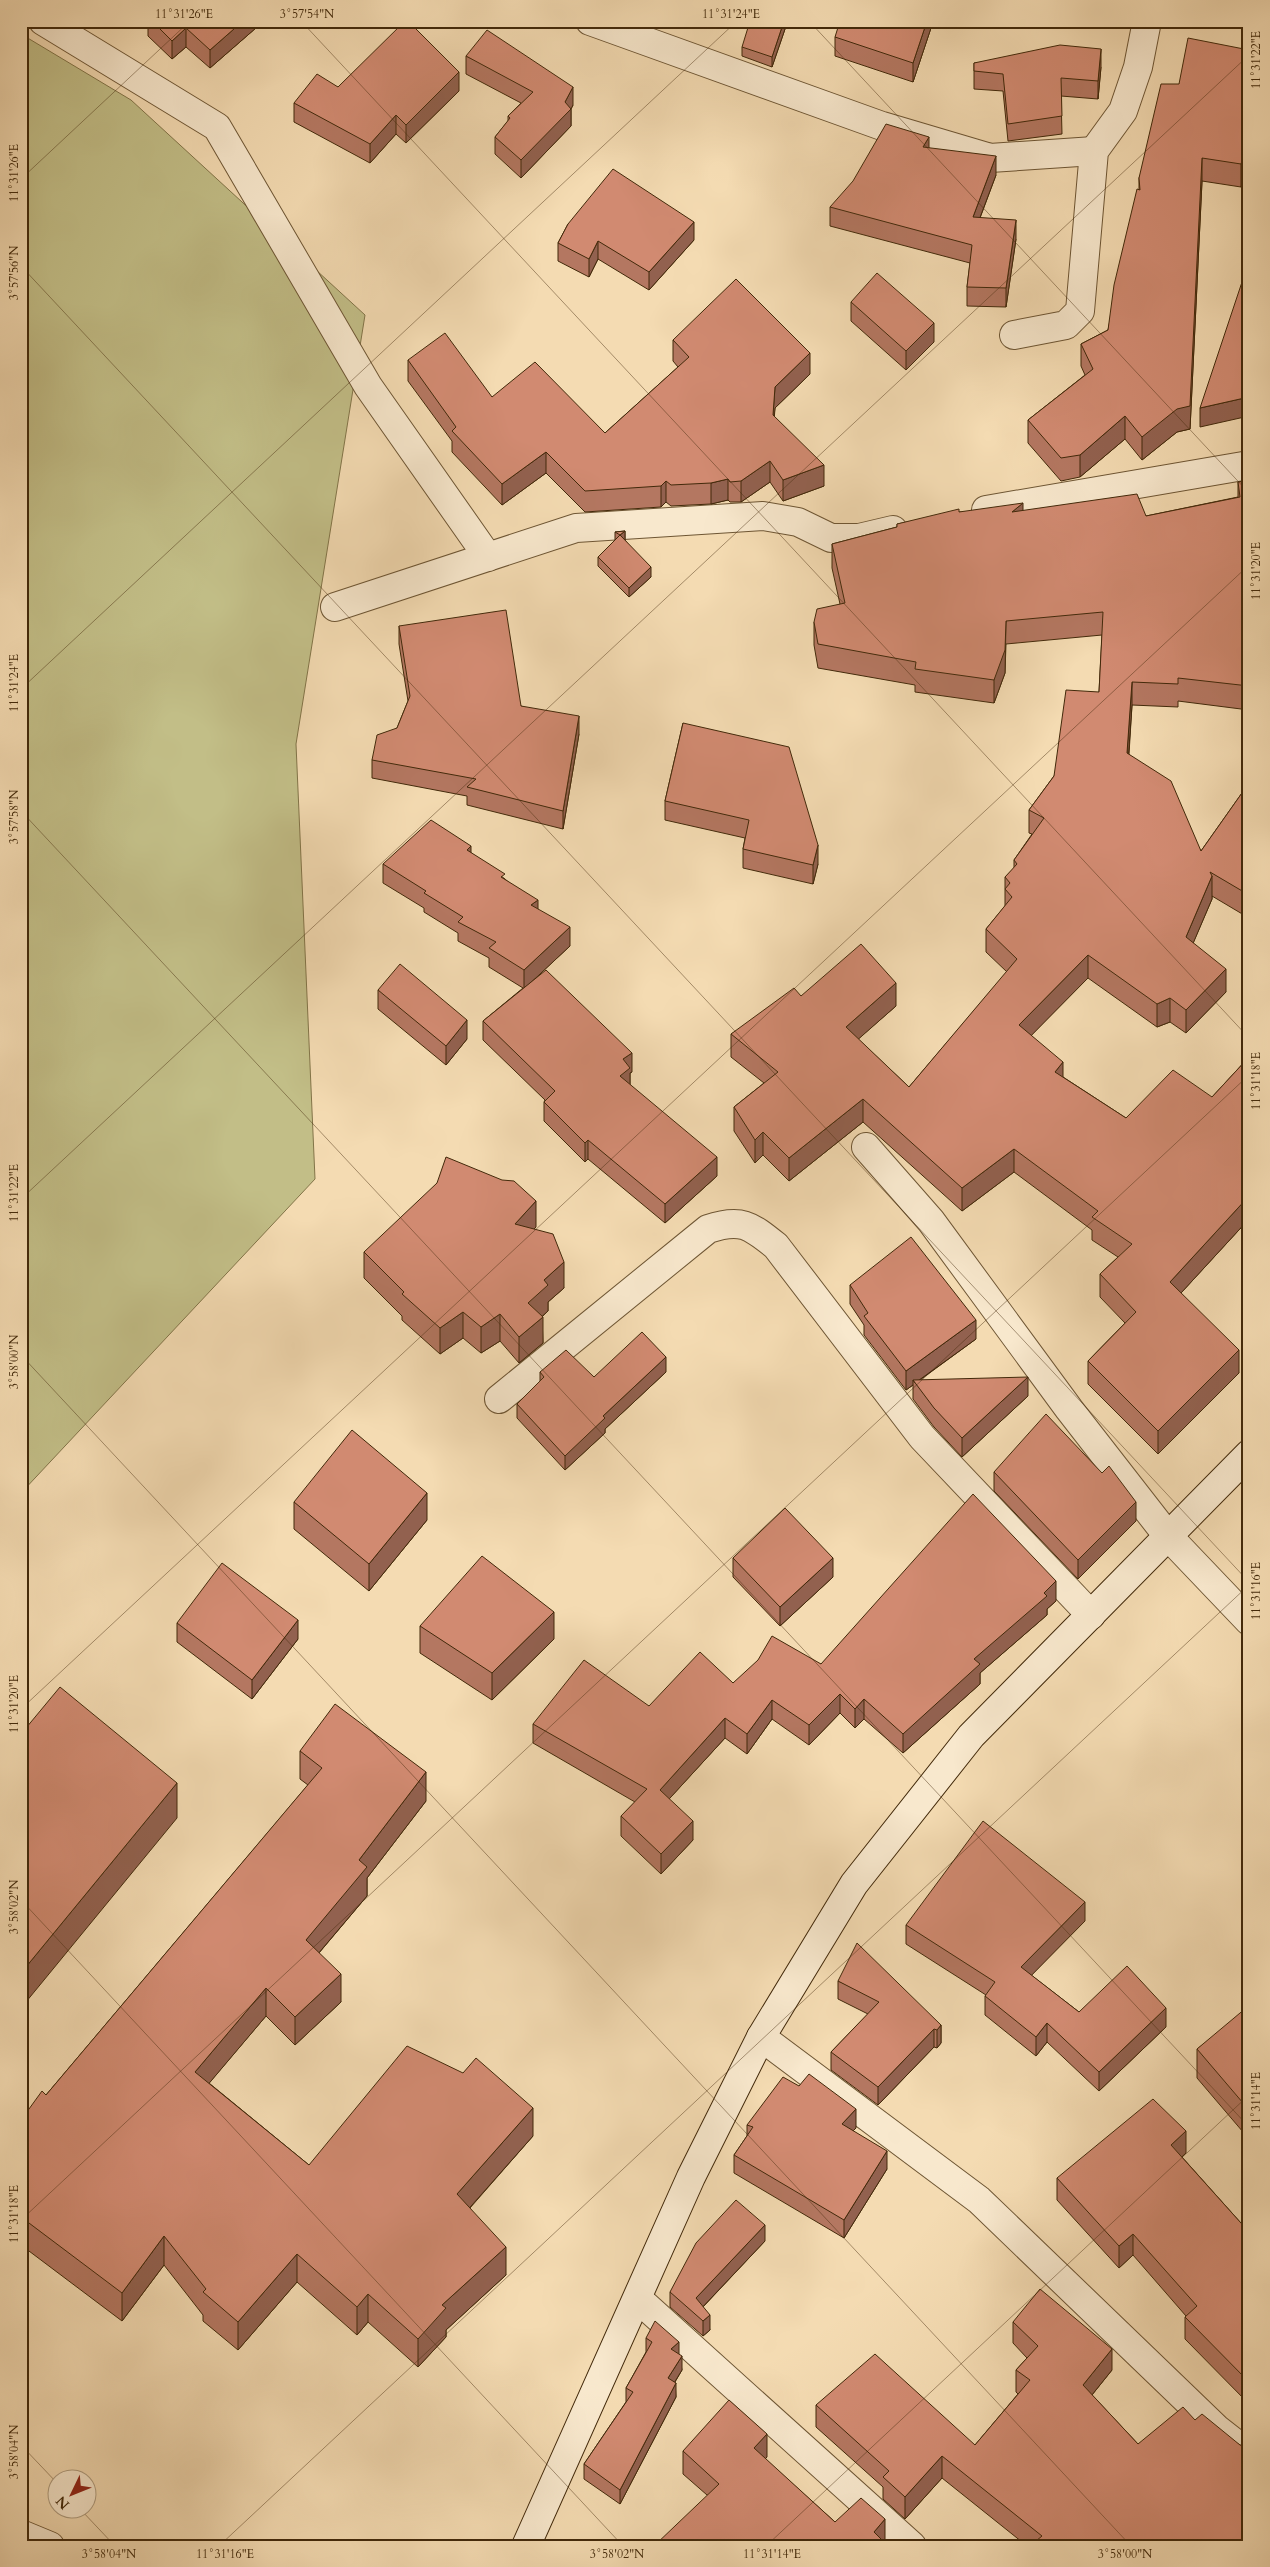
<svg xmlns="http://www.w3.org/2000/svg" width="1270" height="2567" font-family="Cardo,serif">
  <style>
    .green { fill: #c2be87; stroke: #827448 }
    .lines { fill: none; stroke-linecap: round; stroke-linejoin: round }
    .minor-casing { stroke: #6e5634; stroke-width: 30 }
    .secondary-casing { stroke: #42290a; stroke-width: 30 }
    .minor { stroke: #f8e8cd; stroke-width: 28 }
    .secondary { stroke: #f8e8cd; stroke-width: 28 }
    .wall { fill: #b47761; stroke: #42290a }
    .shaded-wall { fill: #92614f; stroke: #42290a }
    .building { fill: #d18a71; stroke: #42290a }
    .ticks { fill: none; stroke: #42290a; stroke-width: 1; stroke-opacity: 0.45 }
    .neatline { fill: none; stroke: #42290a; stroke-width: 2 }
    .ticks-label { font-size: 12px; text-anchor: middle; fill: #42290a }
  </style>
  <rect width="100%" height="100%" fill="#f4dbb2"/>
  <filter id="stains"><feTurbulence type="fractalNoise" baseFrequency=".004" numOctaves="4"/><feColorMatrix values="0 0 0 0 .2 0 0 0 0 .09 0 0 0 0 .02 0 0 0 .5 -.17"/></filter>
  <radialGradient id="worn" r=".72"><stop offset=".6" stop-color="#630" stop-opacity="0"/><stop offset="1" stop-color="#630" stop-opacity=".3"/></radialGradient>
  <polygon class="green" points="21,34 131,100 365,315 296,744 315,1179 21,1493"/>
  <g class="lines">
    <g class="minor-casing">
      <g id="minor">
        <polyline points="43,21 217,127 368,386 488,557"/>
        <polyline points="590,21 882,126 990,158 1094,151"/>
        <polyline points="1014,335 1066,325 1080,311 1094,151 1123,111 1138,67 1147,21"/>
        <polyline points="986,510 1249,465"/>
        <polyline points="335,607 576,528 763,516 798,522 831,538 859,538 893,530"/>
        <polyline points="866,1147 931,1221 1069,1409 1167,1535 1249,1621"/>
        <path d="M499,1399l209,-170c33,-11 42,-4 68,17l146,191 169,178"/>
        <polyline points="761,2037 979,2200 1217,2429 1249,2454"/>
        <polyline points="638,2299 912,2546"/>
        <polyline points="21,2534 50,2546"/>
      </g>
    </g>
    <g class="secondary-casing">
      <polyline id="secondary" points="526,2546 691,2177 761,2037 854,1884 971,1736 1249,1454"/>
    </g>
    <use href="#minor" class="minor"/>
    <use href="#secondary" class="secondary"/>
  </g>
  <g class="wall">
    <polygon points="148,21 264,21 210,68 186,47 172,59 148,36"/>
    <polygon points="785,21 785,29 772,67 742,56 742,47"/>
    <polygon points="927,21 931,21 931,28 913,82 835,56 835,37"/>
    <polygon points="1249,50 1249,159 1241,187 1202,181 1190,429 1177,432 1142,460 1125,439 1080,477 1061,481 1028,443 1028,420 1085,375 1081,366 1081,344 1108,330 1139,189 1139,178 1179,84"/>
    <polygon points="466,56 573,105 571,109 571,126 521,178 495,154 495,137 508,121 508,116 521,103 466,74"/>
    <polygon points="974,63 1101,67 1098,99 1061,96 1062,134 1008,141 1003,91 974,89"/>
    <polygon points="338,87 459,91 406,143 396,134 370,163 294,122 294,103"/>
    <polygon points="929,148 996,175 980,218 1016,239 1006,307 967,306 967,287 970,263 830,226 830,207"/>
    <polygon points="568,224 694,240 649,290 598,259 589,277 558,261 558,243"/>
    <polygon points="851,302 934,342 906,370 851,321"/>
    <polygon points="673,340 810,374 775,408 774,416 824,486 783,501 770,482 741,502 730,502 728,500 711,504 671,506 666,502 661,507 585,512 546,473 502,505 452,452 452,441 408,381 408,360 492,397 605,433 678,367 673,361"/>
    <polygon points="1249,481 1249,710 1178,701 1178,707 1132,705 1129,754 1201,851 1249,783 1249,918 1212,896 1212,899 1193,943 1226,992 1186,1033 1170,1022 1157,1027 1088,978 1031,1035 1063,1077 1126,1118 1212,1097 1249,1057 1249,1219 1181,1293 1239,1373 1158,1454 1088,1384 1088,1361 1125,1323 1100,1297 1100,1274 1118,1257 1092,1240 1092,1230 1014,1172 962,1211 863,1122 789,1181 763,1155 755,1163 734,1131 734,1107 764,1083 731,1057 731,1034 801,996 896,1006 858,1039 909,1087 1007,972 986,952 986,929 1005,906 1005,877 1014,868 1014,860 1032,834 1029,833 1029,810 1054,776 1099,692 1102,635 1006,644 1005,673 994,703 915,692 915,685 818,668 814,645 814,622 840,604 832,568 832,544 897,527 897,524 959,512 1023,511 1146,516 1238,497 1238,482"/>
    <polygon points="625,531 625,540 651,577 629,597 598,566 598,557 615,541 615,532"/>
    <polygon points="399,626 521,706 579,734 563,829 467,805 467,796 372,778 372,760 397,728 408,701 399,644"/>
    <polygon points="683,723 818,864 813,884 743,868 743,849 745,838 665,820 665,801"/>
    <polygon points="471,853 505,879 538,909 570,946 530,983 632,1072 630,1073 630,1085 717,1176 665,1223 588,1159 585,1162 544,1121 544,1102 545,1100 483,1040 483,1021 523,988 489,967 489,958 458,941 458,933 424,912 424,908 383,883 383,864"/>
    <polygon points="378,990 467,1039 446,1065 378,1009"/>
    <polygon points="536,1227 534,1229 564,1288 548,1302 548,1311 542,1317 543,1343 519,1363 500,1341 481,1353 463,1338 440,1354 402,1320 402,1316 364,1278 364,1252"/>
    <polygon points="850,1285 976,1339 920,1380 1028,1396 962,1457 934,1427 913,1399 913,1385 906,1390 864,1335 864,1325 850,1304"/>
    <polygon points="540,1372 594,1377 666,1372 605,1429 605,1433 565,1470 517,1418 517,1404 540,1382"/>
    <polygon points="994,1472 1102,1473 1136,1521 1078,1579 994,1491"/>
    <polygon points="294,1502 427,1520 369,1591 294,1529"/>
    <polygon points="733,1558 833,1577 780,1626 733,1577"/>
    <polygon points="1056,1601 1047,1609 1047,1615 980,1673 980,1684 903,1753 864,1719 855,1728 840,1713 809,1745 772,1719 747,1754 725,1738 669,1799 693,1840 661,1874 621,1836 621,1816 635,1802 533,1743 533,1724 649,1706 733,1683 821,1664"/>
    <polygon points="177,1623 298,1639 252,1699 177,1642"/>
    <polygon points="420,1626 554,1639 492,1700 420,1653"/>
    <polygon points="300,1751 426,1801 367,1878 367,1896 319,1953 341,2002 295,2045 266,2016 209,2083 309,2165 533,2136 470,2208 506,2275 446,2330 446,2337 418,2367 368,2322 357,2335 297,2282 238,2350 203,2321 203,2315 164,2265 122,2321 21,2245 21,2120 46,2095 308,1785 300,1779"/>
    <polygon points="1085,1921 1031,1975 1079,2012 1166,2027 1099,2091 1047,2042 1036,2056 985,2015 985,1996 986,1995 906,1944 906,1925"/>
    <polygon points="838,1981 941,2025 941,2043 937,2048 934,2047 878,2105 831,2070 831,2052 868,2014 838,1999"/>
    <polygon points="1249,2010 1249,2139 1197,2078 1197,2049"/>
    <polygon points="747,2125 856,2128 853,2131 887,2169 844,2238 734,2173 734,2155 747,2136"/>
    <polygon points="1186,2153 1182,2157 1249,2232 1249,2404 1185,2339 1185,2317 1186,2316 1133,2255 1119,2268 1057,2200 1057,2178"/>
    <polygon points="765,2241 703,2307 710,2330 703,2336 670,2307 670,2292"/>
    <polygon points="1013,2322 1112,2370 1092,2395 1138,2444 1195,2420 1240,2445 1247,2448 1249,2546 1027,2546 942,2478 905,2519 883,2499 883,2487 816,2427 816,2405 975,2445 1018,2394 1016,2392 1016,2370 1027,2358 1013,2343"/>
    <polygon points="646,2338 679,2354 682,2370 675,2382 676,2397 620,2504 584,2479 584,2464 626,2402 626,2388 646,2352"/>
    <polygon points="683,2451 767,2457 765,2459 835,2522 885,2542 884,2544 884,2546 707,2495 683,2474"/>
  </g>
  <g class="shaded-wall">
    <polygon points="243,21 264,21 210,68 210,50"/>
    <polygon points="784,21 785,21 785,29 772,67 772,57"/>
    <polygon points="927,21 931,21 931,28 913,82 913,63"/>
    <polygon points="186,28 186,47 172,59 172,41"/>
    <polygon points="1101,49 1101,67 1098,99 1098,81"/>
    <polygon points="459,72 459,91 406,143 406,125"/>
    <polygon points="573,87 573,105 571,109 571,126 521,178 521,160 565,102"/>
    <polygon points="396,115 396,134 370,163 370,144"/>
    <polygon points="929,137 929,156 923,147"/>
    <polygon points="1249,137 1249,159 1241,187 1241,164"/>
    <polygon points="996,156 996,175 973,236 973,217"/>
    <polygon points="1202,158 1202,181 1190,429 1177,432 1142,460 1142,437"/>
    <polygon points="1016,220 1016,239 1006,307 1006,288"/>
    <polygon points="694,222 694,240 649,290 649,272"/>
    <polygon points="598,241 598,259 589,277 589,259"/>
    <polygon points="934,323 934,342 906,370 906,351"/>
    <polygon points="810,353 810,374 775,408 773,435 773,415 775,387"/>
    <polygon points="1249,397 1249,416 1200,427 1200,408"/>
    <polygon points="1125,416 1125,439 1080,477 1080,455"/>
    <polygon points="546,452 546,473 502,505 502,484"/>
    <polygon points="770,461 770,482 741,502 741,481"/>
    <polygon points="824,465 824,486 783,501 783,480"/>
    <polygon points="728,479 728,500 711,504 711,483"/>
    <polygon points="666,481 666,502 661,507 661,486"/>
    <polygon points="1023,503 1023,526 1012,512"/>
    <polygon points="625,531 625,541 620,535"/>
    <polygon points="651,567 651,577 629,597 629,588"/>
    <polygon points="1006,621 1005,673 994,703 994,680"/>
    <polygon points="1132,682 1132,705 1127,776 1127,753"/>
    <polygon points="579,716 579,734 563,829 563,811"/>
    <polygon points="818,845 818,864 813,884 813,865"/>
    <polygon points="471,846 471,865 467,850"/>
    <polygon points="1212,876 1212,899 1186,960 1186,937"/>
    <polygon points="538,900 538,918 531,905"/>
    <polygon points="570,927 570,946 524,989 524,970"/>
    <polygon points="1088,955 1088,978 1019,1048 1019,1025"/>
    <polygon points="1226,969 1226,992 1186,1033 1186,1010"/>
    <polygon points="896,983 896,1006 846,1050 846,1027"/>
    <polygon points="1170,998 1170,1022 1157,1027 1157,1004"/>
    <polygon points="467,1020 467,1039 446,1065 446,1046"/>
    <polygon points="632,1053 632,1072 630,1073 630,1086 620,1076 623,1059"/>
    <polygon points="1063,1062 1063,1085 1055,1072"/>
    <polygon points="863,1099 863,1122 789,1181 789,1158"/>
    <polygon points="763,1132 763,1155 755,1163 755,1140"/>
    <polygon points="588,1140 588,1159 585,1162 585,1143"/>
    <polygon points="1014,1149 1014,1172 962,1211 962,1188"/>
    <polygon points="717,1157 717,1176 665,1223 665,1204"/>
    <polygon points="1249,1196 1249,1219 1170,1305 1170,1282"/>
    <polygon points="536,1201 536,1227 515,1250 515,1224"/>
    <polygon points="564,1262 564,1288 548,1302 548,1311 528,1329 528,1303 544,1280"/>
    <polygon points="463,1312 463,1338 440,1354 440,1328"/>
    <polygon points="500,1314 500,1341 481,1353 481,1327"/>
    <polygon points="543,1317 543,1343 519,1363 519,1337"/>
    <polygon points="976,1320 976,1339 915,1383 913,1380 913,1385 906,1390 906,1371"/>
    <polygon points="1239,1350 1239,1373 1158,1454 1158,1431"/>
    <polygon points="666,1357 666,1372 605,1429 605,1433 565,1470 565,1456 603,1416"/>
    <polygon points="1028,1377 1028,1396 962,1457 962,1438"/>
    <polygon points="427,1493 427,1520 369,1591 369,1564"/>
    <polygon points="1136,1502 1136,1521 1078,1579 1078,1560"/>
    <polygon points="833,1558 833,1577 780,1626 780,1607"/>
    <polygon points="1056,1581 1056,1601 1047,1609 1047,1615 980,1673 980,1684 903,1753 903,1734 974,1659"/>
    <polygon points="554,1612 554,1639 492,1700 492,1673"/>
    <polygon points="298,1620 298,1639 252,1699 252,1680"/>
    <polygon points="840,1694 840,1713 809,1745 809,1725"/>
    <polygon points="864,1699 864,1719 855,1728 855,1709"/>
    <polygon points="772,1700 772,1719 747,1754 747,1734"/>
    <polygon points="725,1718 725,1738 660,1809 660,1790"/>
    <polygon points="426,1772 426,1801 367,1878 367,1896 306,1968 306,1940 359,1860"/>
    <polygon points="177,1783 177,1818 21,2008 21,1973"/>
    <polygon points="693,1821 693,1840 661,1874 661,1854"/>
    <polygon points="1085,1902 1085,1921 1021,1986 1021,1967"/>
    <polygon points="341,1974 341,2002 295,2045 295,2017"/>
    <polygon points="266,1988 266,2016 195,2100 195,2072"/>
    <polygon points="1166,2008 1166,2027 1099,2091 1099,2072"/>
    <polygon points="1047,2023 1047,2042 1036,2056 1036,2037"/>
    <polygon points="941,2025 941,2043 937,2048 937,2030"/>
    <polygon points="934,2029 934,2047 878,2105 878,2087"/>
    <polygon points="533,2108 533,2136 457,2222 457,2194"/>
    <polygon points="856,2109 856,2128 842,2142 842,2124"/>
    <polygon points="1186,2131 1186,2153 1171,2167 1171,2145"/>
    <polygon points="887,2151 887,2169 844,2238 844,2220"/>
    <polygon points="765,2225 765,2241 696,2314 696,2298"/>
    <polygon points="1133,2234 1133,2255 1119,2268 1119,2246"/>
    <polygon points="164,2236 164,2265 122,2321 122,2293"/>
    <polygon points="506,2247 506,2275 446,2330 446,2337 418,2367 418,2339 442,2305"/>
    <polygon points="1249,2249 1249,2271 1244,2254"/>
    <polygon points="297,2254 297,2282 238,2350 238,2322"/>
    <polygon points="368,2294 368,2322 357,2335 357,2307"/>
    <polygon points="710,2315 710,2330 703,2336 703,2321"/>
    <polygon points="679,2342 679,2357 671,2349"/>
    <polygon points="1112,2349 1112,2370 1083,2406 1083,2385"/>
    <polygon points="682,2356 682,2370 668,2393 668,2378"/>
    <polygon points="676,2383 676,2397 620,2504 620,2490"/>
    <polygon points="767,2434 767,2457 754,2471 754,2448"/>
    <polygon points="942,2456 942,2478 905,2519 905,2497"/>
    <polygon points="885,2519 885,2542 884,2544 884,2546 874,2546 874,2532"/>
  </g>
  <g class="building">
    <polygon points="152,21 243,21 210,50 186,28 172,41"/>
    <polygon points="405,21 408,21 459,72 406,125 396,115 370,144 294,103 317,74 338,87"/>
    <polygon points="750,21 784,21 772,57 742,47"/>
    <polygon points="840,21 927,21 913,63 835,37"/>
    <polygon points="487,30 573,87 565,102 571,109 521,160 495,137 510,118 508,116 533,92 466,56"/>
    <polygon points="1188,38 1249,50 1249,137 1241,164 1202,158 1190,406 1177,409 1142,437 1125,416 1080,455 1061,458 1028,420 1093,369 1081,344 1108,330 1114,285 1137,189 1140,190 1139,178 1161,84 1179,84"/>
    <polygon points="1060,45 1101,49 1098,81 1061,78 1062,116 1008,124 1003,74 974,71 974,63"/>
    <polygon points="886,124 929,137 923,147 996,156 973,217 1016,220 1006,288 967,287 972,245 830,207 853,181"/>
    <polygon points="613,169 694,222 649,272 598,241 589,259 558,243 568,224"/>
    <polygon points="1249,261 1249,397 1200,408"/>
    <polygon points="877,273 934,323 906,351 851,302"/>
    <polygon points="736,279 810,353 775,387 773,415 824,465 783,480 770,461 741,481 730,482 728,479 711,483 671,485 666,481 661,486 585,491 546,452 502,484 452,431 456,427 408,360 445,333 492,397 535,362 605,433 689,357 673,340"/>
    <polygon points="1249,481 1249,686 1178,678 1178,684 1132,682 1127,753 1171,781 1201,851 1249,783 1249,895 1210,872 1212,876 1186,937 1226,969 1186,1010 1170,998 1157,1004 1088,955 1019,1025 1063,1062 1055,1072 1126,1118 1173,1070 1212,1097 1249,1057 1249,1196 1170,1282 1239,1350 1158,1431 1088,1361 1136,1312 1100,1274 1132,1244 1092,1217 1098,1211 1014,1149 962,1188 863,1099 789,1158 763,1132 755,1140 734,1107 778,1072 731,1034 794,988 801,996 861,944 896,983 846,1027 909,1087 1017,959 986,929 1012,897 1005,889 1010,883 1005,877 1017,864 1014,860 1044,818 1029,810 1054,776 1066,690 1099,692 1103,612 1006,621 1005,650 994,680 915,669 916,662 818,644 814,622 817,609 845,603 832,544 897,527 897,524 959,509 959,512 1023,503 1012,512 1137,494 1146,516 1240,497 1238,482"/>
    <polygon points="625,531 620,535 615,532"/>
    <polygon points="620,535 651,567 629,588 598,557"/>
    <polygon points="506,610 521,706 579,716 563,811 467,787 476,779 372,760 377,735 397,728 410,696 399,626"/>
    <polygon points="683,723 789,747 818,845 813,865 743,849 749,820 665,801"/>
    <polygon points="431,820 471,846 467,850 505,874 501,877 538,900 531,905 570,927 524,970 489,948 496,942 458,922 463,917 424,893 426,891 383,864"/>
    <polygon points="400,964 467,1020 446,1046 378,990"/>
    <polygon points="546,970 632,1053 623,1059 630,1068 620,1076 717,1157 665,1204 588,1140 585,1143 544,1102 555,1091 483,1021"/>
    <polygon points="446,1157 502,1180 514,1181 536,1201 515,1224 553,1234 564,1262 544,1280 548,1285 528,1303 543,1317 519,1337 500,1314 481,1327 463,1312 440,1328 402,1294 404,1292 364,1252 437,1183"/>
    <polygon points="911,1237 976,1320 906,1371 864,1316 868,1313 850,1285"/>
    <polygon points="642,1332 666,1357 603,1416 605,1418 565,1456 517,1404 544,1377 540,1372 566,1350 594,1377"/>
    <polygon points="1028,1377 962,1438 934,1408 913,1380"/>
    <polygon points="1046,1414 1102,1473 1109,1466 1136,1502 1078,1560 994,1472"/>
    <polygon points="352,1430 427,1493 369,1564 294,1502"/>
    <polygon points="973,1494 1056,1581 1044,1593 1047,1596 974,1659 980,1664 903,1734 864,1699 855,1709 840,1694 809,1725 772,1700 747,1734 725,1718 660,1790 693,1821 661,1854 621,1816 647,1789 533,1724 584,1660 649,1706 700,1652 733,1683 758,1660 772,1636 821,1664"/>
    <polygon points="785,1508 833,1558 780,1607 733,1558"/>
    <polygon points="482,1556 554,1612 492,1673 420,1626"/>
    <polygon points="222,1563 298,1620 252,1680 177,1623"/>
    <polygon points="60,1687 177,1783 21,1973 21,1734"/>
    <polygon points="335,1704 426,1772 359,1860 367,1867 306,1940 341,1974 295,2017 266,1988 195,2072 309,2165 407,2046 463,2073 476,2058 533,2108 457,2194 506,2247 442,2305 446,2308 418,2339 368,2294 357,2307 297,2254 238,2322 203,2292 206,2289 164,2236 122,2293 21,2217 21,2120 42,2091 46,2095 322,1768 300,1751"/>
    <polygon points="983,1821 1085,1902 1021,1967 1079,2012 1127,1966 1166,2008 1099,2072 1047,2023 1036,2037 985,1996 995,1982 906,1925"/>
    <polygon points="857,1943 941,2025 937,2030 934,2029 878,2087 831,2052 879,2002 838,1981"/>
    <polygon points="1246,2008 1249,2010 1249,2110 1197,2049"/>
    <polygon points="809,2074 856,2109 842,2124 887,2151 844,2220 734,2155 753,2127 747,2125 783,2077 799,2086"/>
    <polygon points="1153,2099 1186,2131 1171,2145 1249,2232 1249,2249 1244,2254 1249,2259 1249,2382 1185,2317 1197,2306 1133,2234 1119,2246 1057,2178"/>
    <polygon points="736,2200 765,2225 696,2298 710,2315 703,2321 670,2292 696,2243"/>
    <polygon points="1040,2289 1112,2349 1083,2385 1138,2444 1183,2407 1195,2420 1202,2414 1240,2445 1249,2448 1249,2546 1030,2546 1042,2536 942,2456 905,2497 883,2477 889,2471 816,2405 875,2354 975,2445 1030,2380 1016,2370 1038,2346 1013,2322"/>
    <polygon points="655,2321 679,2342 671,2349 682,2356 668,2378 676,2383 620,2490 584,2464 633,2392 626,2388 652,2342 646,2338"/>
    <polygon points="729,2400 767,2434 754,2448 835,2522 861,2498 885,2519 874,2532 884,2542 880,2546 654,2546 719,2484 683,2451"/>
  </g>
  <path class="ticks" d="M301,21l948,1017M809,21l440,472M21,179l169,-158M21,266l1228,1316M21,689l716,-668M21,811l1228,1316M21,1199l1228,-1144M21,1355l1110,1191M21,1709l1228,-1144M21,1900l602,646M21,2220l1228,-1145M21,2445l37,39M81,2510l34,36M219,2546l1030,-961M766,2546l483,-451"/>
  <rect width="1270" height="2567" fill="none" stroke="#f4dbb2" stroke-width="55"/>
  <g transform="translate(72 2494) rotate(227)"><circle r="24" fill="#f8e8cd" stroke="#af9c7f"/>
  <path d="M0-4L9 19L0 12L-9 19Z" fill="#8f2418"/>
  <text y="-8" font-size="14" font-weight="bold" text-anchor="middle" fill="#42290a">N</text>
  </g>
  <rect x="28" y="28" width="1214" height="2512" class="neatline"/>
  <g class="ticks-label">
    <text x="184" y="18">11°31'26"E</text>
    <text x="307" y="18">3°57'54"N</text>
    <text x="731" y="18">11°31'24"E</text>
    <text transform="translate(1256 60) rotate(-90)" y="4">11°31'22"E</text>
    <text transform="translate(14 173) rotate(-90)" y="4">11°31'26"E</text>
    <text transform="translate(14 273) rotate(-90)" y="4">3°57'56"N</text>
    <text transform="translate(1256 571) rotate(-90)" y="4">11°31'20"E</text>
    <text transform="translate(14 683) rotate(-90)" y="4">11°31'24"E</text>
    <text transform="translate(14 817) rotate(-90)" y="4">3°57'58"N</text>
    <text transform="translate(1256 1081) rotate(-90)" y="4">11°31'18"E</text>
    <text transform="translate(14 1193) rotate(-90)" y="4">11°31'22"E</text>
    <text transform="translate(14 1362) rotate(-90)" y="4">3°58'00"N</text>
    <text transform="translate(1256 1591) rotate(-90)" y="4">11°31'16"E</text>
    <text transform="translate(14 1704) rotate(-90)" y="4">11°31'20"E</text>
    <text transform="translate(14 1907) rotate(-90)" y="4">3°58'02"N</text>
    <text transform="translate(1256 2101) rotate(-90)" y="4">11°31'14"E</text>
    <text transform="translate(14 2214) rotate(-90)" y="4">11°31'18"E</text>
    <text transform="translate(14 2452) rotate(-90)" y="4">3°58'04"N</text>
    <text x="109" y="2558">3°58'04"N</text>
    <text x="225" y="2558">11°31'16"E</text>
    <text x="617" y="2558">3°58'02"N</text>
    <text x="772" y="2558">11°31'14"E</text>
    <text x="1125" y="2558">3°58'00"N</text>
  </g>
  <rect width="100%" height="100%" filter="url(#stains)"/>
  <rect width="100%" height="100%" fill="url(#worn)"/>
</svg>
